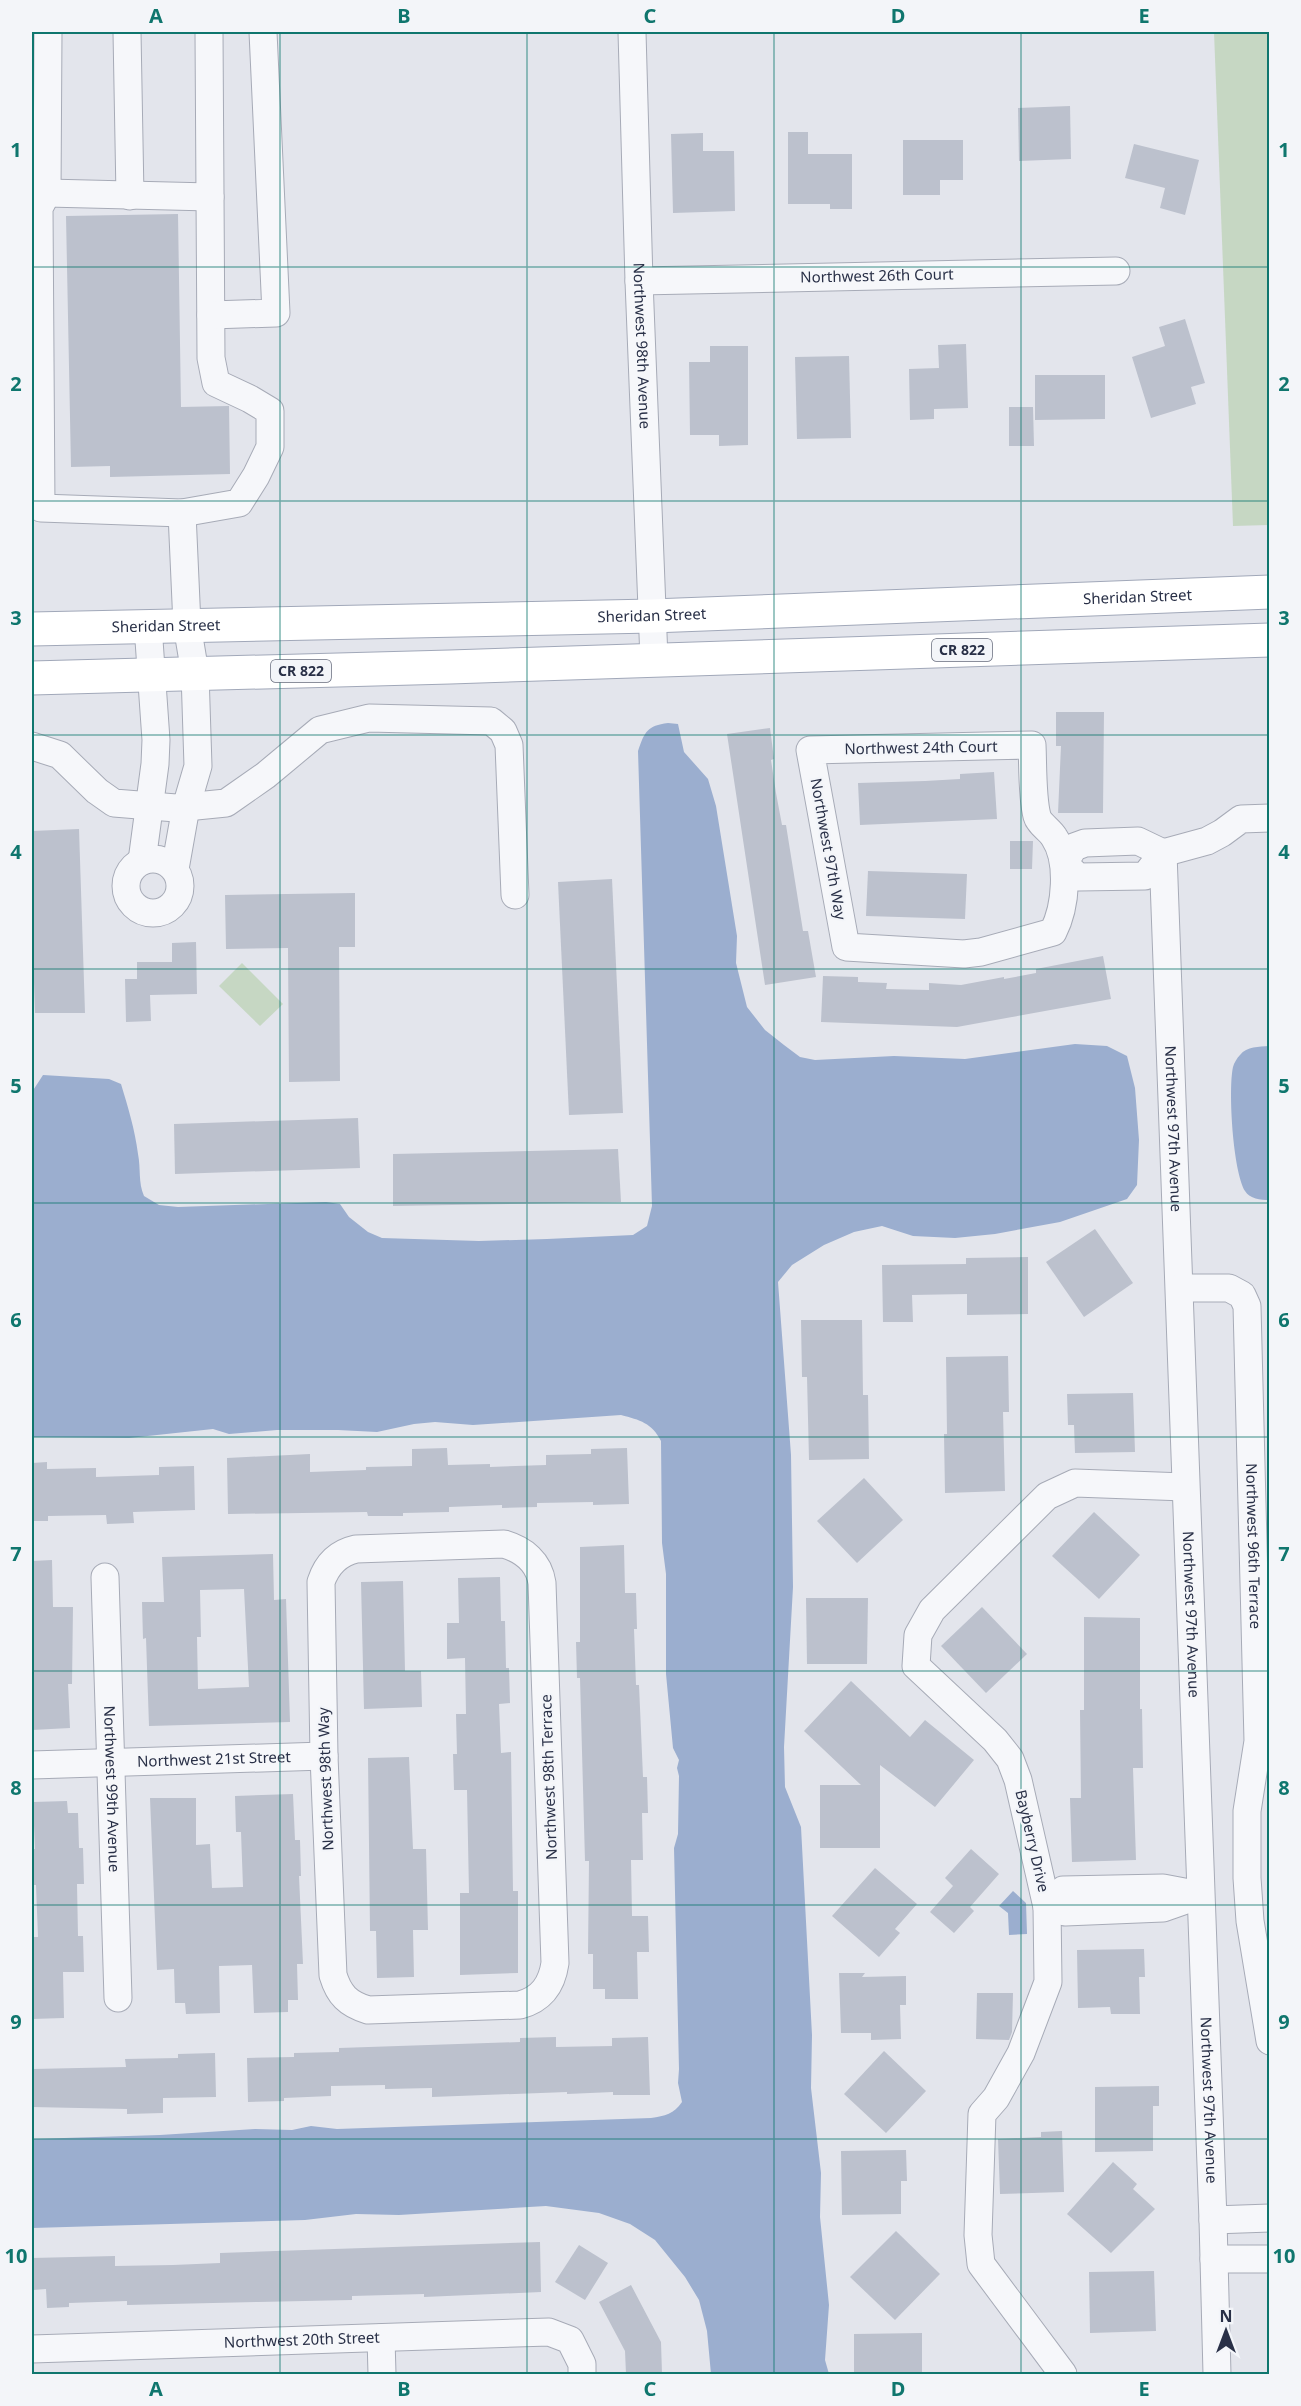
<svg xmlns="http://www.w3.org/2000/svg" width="1301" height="2406" font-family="'Noto Sans',sans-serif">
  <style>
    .green { fill: #c6d7c3 }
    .water { fill: #9baecf }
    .building { fill: #bcc1cd; fill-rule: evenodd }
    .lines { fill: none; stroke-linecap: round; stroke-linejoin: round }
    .minor-casing { stroke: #a7abb7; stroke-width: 29 }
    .major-casing { stroke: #a1a8b9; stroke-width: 35 }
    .minor { stroke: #f6f7fa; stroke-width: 27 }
    .major { stroke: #fff; stroke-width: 33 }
    .grid { fill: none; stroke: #0f766e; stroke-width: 1.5; stroke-opacity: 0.55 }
    .labels { text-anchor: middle; stroke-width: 4.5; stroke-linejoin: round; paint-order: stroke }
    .shield { fill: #f3f5f9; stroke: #666b7c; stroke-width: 1.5 }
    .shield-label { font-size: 14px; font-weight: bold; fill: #293047 }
    .street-label { font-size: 15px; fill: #293047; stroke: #f3f5f9 }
    .neatline { fill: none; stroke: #0f766e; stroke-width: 2 }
    .grid-label { font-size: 20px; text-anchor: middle; font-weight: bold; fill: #0f766e }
  </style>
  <rect width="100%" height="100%" fill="#e3e5ec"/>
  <g class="green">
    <polygon points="1214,32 1269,32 1269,525 1233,526"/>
    <polygon points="242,963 283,1004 260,1026 219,986"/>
  </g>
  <g class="water">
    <path d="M668,723l10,1 6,28 24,27 8,27 21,130 -1,27 11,44 18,23 19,15 16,12 15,3 79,-4 71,3 110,-15 32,2 20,10 8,32 4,52 -2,45 -10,14 -67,23 -65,12 -40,4 -42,-2 -31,-10 -28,6 -30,13 -32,20 -14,17 13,173 2,132 -9,160 1,40 16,40 11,208 -1,53 10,85 -1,44 9,88 -4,55 4,14h-118l-4,-43 -8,-31 -14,-23 -30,-37 -25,-16 -31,-11 -53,-7 -147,9 -43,-1 -51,6 -273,8v-89l128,-4 95,-6 37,1 19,-4 26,3 314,-11c14,-2 23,-4 31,-16l-4,-19 1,-14 -5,-221 4,-14 1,-58 -2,-8 2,-8 -6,-12 -7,-74v-100l-4,-31 -1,-102c-9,-18 -21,-21 -40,-26l-148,10 -38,-3 -21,2 -37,8 -39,-2h-61l-48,4 -16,-5 -84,9 -97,-1v-345l11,-17 66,4 12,5c7,23 14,46 17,70 3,15 0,28 6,42l15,9 19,2 148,-5 14,2 9,13 19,15 14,6 97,3 68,-2 86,-4 14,-9 5,-20 -14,-455c7,-20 9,-25 30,-28z"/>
    <path d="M1269,1046l1,154c-10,0 -20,-1 -25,-9 -12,-20 -17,-101 -12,-124 1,-4 4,-9 7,-12 7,-9 19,-8 29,-9z"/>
    <polygon points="1013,1891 1026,1903 1027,1934 1009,1935 1008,1913 999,1906"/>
  </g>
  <g class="building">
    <polygon points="1070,106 1071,159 1019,161 1018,108"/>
    <polygon points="788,132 808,132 808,154 852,154 852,209 830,209 830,204 788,204"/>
    <polygon points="703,133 703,151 734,151 735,211 673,213 671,134"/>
    <polygon points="903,140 963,140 963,180 940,180 940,195 903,195"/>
    <polygon points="1134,144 1199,160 1185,215 1160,208 1165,188 1125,178"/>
    <polygon points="178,214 181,407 229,406 230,474 110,477 110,466 71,467 66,216"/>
    <polygon points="1185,319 1205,383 1191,387 1196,404 1151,418 1132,357 1165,346 1159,327"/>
    <polygon points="966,344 968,408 934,409 934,419 910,420 909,369 939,368 938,345"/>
    <polygon points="710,346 748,346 748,445 719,446 719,435 690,435 689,362 710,362"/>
    <polygon points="849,356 851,438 797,439 795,357"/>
    <polygon points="1035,375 1105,375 1105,419 1035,420"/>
    <polygon points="1009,407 1033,407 1034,446 1009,446"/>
    <polygon points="1056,712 1104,712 1103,813 1058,813 1061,746 1056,746"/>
    <polygon points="770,728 774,759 771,760 776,793 782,825 786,825 803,931 808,931 816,977 765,985 727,734"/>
    <polygon points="994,772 997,819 860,825 858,783 925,781 960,779 960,774"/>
    <polygon points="79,829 85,1013 35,1013 32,923 32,831"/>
    <polygon points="1010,841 1033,841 1032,869 1010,869"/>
    <polygon points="868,871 967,874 965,919 866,916"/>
    <polygon points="612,879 623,1113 569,1115 558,882"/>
    <polygon points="355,893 355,947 339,947 340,1081 289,1082 288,948 226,949 225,895"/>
    <polygon points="196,942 197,994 150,995 151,1021 126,1022 125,979 137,979 137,962 172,962 172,943"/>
    <polygon points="1103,956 1111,999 957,1027 821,1022 823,976 858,977 858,982 887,983 886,989 929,990 929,983 961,985 1004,977 1004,979 1036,973 1036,969"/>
    <polygon points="358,1118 360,1168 175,1174 174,1124"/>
    <polygon points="618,1149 621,1202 393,1206 393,1154"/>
    <polygon points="1095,1229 1133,1283 1084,1317 1046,1262"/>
    <polygon points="1028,1257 1028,1314 967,1315 967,1294 912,1295 913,1322 883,1322 882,1265 966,1264 966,1258"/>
    <polygon points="801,1320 862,1320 863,1395 868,1395 869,1459 809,1460 807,1377 802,1377"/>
    <polygon points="1008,1356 1009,1412 1003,1412 1005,1491 945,1493 944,1434 947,1434 946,1357"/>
    <polygon points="1133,1393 1135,1452 1075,1453 1074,1425 1068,1425 1067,1394"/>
    <polygon points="447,1448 448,1465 490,1464 490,1467 546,1465 546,1455 591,1454 591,1449 627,1448 629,1504 593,1505 593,1502 537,1503 537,1507 502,1508 502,1505 449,1507 449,1512 403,1513 403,1516 368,1516 367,1512 228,1514 227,1458 310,1454 310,1472 366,1470 366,1467 412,1466 412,1449"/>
    <polygon points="47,1462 47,1469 96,1468 96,1477 159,1475 159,1467 194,1466 195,1510 133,1512 134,1523 107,1524 106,1515 48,1516 48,1521 32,1521 32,1463"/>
    <polygon points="864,1478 903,1520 857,1563 817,1521"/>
    <polygon points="1094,1512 1140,1555 1099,1599 1052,1556"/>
    <polygon points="624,1545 625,1593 636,1593 637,1629 634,1629 636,1685 639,1685 643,1777 647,1777 648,1813 642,1813 643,1860 631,1860 632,1916 648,1916 649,1952 637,1952 638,1999 605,1999 605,1989 593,1989 593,1954 588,1954 589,1861 585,1861 580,1678 577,1678 576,1642 580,1642 580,1547"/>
    <path d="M273,1554l1,46 12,-1 4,123 -141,4 -3,-88 -3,1 -1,-37h22l-2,-45zM244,1589l5,98 -51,2 -1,-52h4l-1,-47z"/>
    <polygon points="52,1560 53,1607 73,1607 72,1684 68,1684 70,1728 32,1730 32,1561"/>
    <polygon points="500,1577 501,1621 505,1621 506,1668 509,1668 510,1703 499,1704 501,1753 511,1752 513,1891 518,1891 518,1973 460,1975 460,1893 469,1893 467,1790 454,1790 453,1754 457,1754 456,1714 466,1714 465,1658 447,1659 447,1623 459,1623 458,1578"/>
    <polygon points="403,1581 405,1671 421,1671 422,1707 364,1709 361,1582"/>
    <polygon points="806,1598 868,1598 867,1664 807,1664"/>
    <polygon points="982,1607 1027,1654 986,1693 941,1646"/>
    <polygon points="1084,1617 1140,1618 1140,1709 1142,1709 1143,1768 1133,1768 1136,1860 1072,1862 1070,1798 1081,1798 1080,1710 1084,1710"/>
    <polygon points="851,1681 910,1737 925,1720 974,1760 935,1807 880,1765 880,1848 820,1848 820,1785 861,1785 804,1731"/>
    <polygon points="409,1757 413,1849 426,1849 428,1930 413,1930 414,1977 377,1978 376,1931 370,1931 368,1758"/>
    <polygon points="293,1794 295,1840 300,1840 301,1876 299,1876 303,1964 297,1964 298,2000 288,2000 288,2012 254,2013 252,1965 219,1966 220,2013 186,2014 185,2003 175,2003 174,1969 157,1970 150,1798 196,1798 196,1845 210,1844 212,1888 243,1887 241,1832 236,1832 235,1796"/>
    <polygon points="67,1801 68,1813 78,1813 79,1848 83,1848 84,1884 77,1884 78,1936 83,1936 84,1972 63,1972 64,2018 32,2019 32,1937 38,1937 36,1885 32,1885 32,1849 35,1849 33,1802"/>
    <polygon points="971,1849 999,1874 970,1907 974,1911 954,1933 930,1912 953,1886 945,1878"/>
    <polygon points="875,1868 917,1904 895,1929 900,1933 879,1957 832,1916"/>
    <polygon points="1144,1949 1145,1977 1139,1977 1140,2014 1111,2014 1110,2007 1078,2008 1077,1950"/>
    <polygon points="839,1973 865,1973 862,1977 906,1976 906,2005 900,2005 901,2039 871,2040 871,2033 841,2033"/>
    <polygon points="977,1993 1013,1993 1012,2032 1009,2040 976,2039"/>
    <polygon points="556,2037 556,2047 612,2046 612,2038 648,2037 650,2095 613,2095 613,2092 567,2094 567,2092 432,2097 432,2088 385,2089 385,2085 331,2086 331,2096 284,2098 284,2101 248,2102 247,2058 294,2057 294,2053 339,2052 339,2048 520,2042 520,2038"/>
    <polygon points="884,2051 926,2091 886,2133 844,2094"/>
    <polygon points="215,2053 216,2097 163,2098 163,2113 127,2114 127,2109 32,2107 32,2069 126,2067 125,2059 178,2058 178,2054"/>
    <polygon points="1159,2086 1159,2106 1153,2106 1153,2151 1095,2152 1095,2087"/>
    <polygon points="1062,2131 1064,2192 1000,2194 998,2139 1041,2137 1041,2132"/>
    <polygon points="906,2150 907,2181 901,2181 901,2214 842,2215 841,2151"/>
    <polygon points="1113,2162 1137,2184 1133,2189 1155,2209 1111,2253 1067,2214"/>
    <polygon points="896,2231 940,2274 895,2320 850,2277"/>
    <polygon points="540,2242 541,2292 424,2297 424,2294 352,2296 352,2300 258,2302 127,2305 127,2301 69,2303 69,2307 47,2308 46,2289 33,2290 32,2258 115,2256 115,2266 173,2265 220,2263 220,2253"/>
    <polygon points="579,2245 608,2263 585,2300 555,2282"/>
    <polygon points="1154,2271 1156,2331 1090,2333 1089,2272"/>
    <polygon points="631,2285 661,2342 662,2374 626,2374 625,2351 599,2302"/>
    <polygon points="922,2333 922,2374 854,2374 854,2334"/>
  </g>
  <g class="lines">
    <g class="minor-casing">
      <g id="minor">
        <polyline points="48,32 47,193 39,208 41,508 182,513 239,503 256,476 270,447 270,411 250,399 216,383 211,358 209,32"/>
        <polyline points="127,32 130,196"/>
        <path id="s1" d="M632,32l7,249 15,378"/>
        <polyline points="47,193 210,197"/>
        <path id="s2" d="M639,281l477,-10"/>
        <polyline points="211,315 276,313 263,32"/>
        <path d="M1032,745c1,20 0,52 5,71 2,8 13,14 17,21 16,24 12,70 -1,95l-72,20 -17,2 -118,-7 -36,-197z"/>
        <polyline points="32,746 60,755 97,791 114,803 176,808 226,803 266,775 320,730 369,718 491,721 503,731 509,745 515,895"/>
        <polygon points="1138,841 1163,853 1145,876 1078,877 1064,863 1074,847 1085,843"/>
        <path id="s3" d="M1163,853l50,1367 4,154"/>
        <polyline points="1163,853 1207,841 1222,833 1241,819 1270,818"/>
        <circle cx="153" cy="886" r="27"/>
        <polyline points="142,861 155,764 156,740 148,626"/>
        <polyline points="175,869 186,807 198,766 195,673 187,625 182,513"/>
        <path id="s4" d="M1180,1288h49l13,7 5,11 11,435 -11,70v67l3,43 20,120"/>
        <path d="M504,1544c20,6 35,18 38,39l13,380c-3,21 -13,36 -35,42l-152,5c-20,-6 -29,-15 -35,-35l-9,-219 -3,-174c6,-18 17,-29 35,-33z"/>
        <path id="s5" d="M105,1577l13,421"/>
        <path id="s6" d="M32,1765l292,-9"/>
        <polygon points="1163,1888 1200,1895 1163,1908 1065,1912 1047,1907 1063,1890"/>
        <polyline points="1213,2220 1270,2218"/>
        <polyline points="1214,2259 1270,2259"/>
        <polyline points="381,2338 382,2374"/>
        <path id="s7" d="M32,2349l517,-17 21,8 12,24v10"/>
        <polyline points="1063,2374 981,2264 978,2235 982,2114 996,2098 1021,2053 1048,1982 1047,1907 1018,1780 1010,1759 995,1740 916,1666 918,1635 932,1610 1047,1496 1075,1483 1185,1487"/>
      </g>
    </g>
    <g class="major-casing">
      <g id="major">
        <path id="s8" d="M32,629l620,-13 618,-24"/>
        <polyline points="32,678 450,667 1270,640"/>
      </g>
    </g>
    <use href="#minor" class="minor"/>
    <use href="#major" class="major"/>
  </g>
  <path class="grid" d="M280,32v2342M527,32v2342M774,32v2342M1021,32v2342M32,267h1238M32,501h1238M32,735h1238M32,969h1238M32,1203h1238M32,1437h1238M32,1671h1238M32,1905h1238M32,2139h1238"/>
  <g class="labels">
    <g class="shield">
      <rect x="932" y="639" width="60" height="22" rx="4.5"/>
      <rect x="271" y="660" width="60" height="22" rx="4.5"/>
    </g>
    <g class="shield-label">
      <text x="962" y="655">CR 822</text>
      <text x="301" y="676">CR 822</text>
    </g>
    <g class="street-label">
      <text dy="5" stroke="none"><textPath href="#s2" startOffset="238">Northwest 26th Court</textPath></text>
      <text dy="5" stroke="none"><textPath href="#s1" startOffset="314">Northwest 98th Avenue</textPath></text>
      <text dy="5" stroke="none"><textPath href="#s8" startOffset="1106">Sheridan Street</textPath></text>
      <text dy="5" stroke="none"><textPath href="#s8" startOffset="620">Sheridan Street</textPath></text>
      <text dy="5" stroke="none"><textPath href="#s8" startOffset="134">Sheridan Street</textPath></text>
      <text transform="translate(921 748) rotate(-1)" y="5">Northwest 24th Court</text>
      <text transform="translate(828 849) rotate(80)" y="5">Northwest 97th Way</text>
      <text dy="5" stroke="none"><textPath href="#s3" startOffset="276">Northwest 97th Avenue</textPath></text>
      <text dy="5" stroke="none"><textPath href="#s4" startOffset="316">Northwest 96th Terrace</textPath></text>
      <text dy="5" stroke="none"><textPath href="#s3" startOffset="762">Northwest 97th Avenue</textPath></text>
      <text dy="5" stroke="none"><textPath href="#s6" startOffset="182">Northwest 21st Street</textPath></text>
      <text transform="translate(549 1777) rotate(-92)" y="5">Northwest 98th Terrace</text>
      <text transform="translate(326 1779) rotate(-92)" y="5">Northwest 98th Way</text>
      <text dy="5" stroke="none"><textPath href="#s5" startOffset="212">Northwest 99th Avenue</textPath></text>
      <text transform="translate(1032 1841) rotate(77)" y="5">Bayberry Drive</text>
      <text dy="5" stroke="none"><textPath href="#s3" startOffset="1248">Northwest 97th Avenue</textPath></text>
      <text dy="5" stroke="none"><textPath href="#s7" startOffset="270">Northwest 20th Street</textPath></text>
    </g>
  </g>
  <rect width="1301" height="2406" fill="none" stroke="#f3f5f9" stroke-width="66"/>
  <g transform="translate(1226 2331)" stroke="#f3f5f9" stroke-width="4.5" paint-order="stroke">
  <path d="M0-4.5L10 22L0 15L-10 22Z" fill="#293047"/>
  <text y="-9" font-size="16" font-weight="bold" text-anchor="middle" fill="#293047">N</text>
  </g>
  <rect x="33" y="33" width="1235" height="2340" class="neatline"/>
  <g class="grid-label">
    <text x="156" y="23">A</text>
    <text x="404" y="23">B</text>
    <text x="650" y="23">C</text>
    <text x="898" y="23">D</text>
    <text x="1144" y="23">E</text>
    <text x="16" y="157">1</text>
    <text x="1284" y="157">1</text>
    <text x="16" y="391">2</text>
    <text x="1284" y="391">2</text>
    <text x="16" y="625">3</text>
    <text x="1284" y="625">3</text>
    <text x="16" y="859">4</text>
    <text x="1284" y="859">4</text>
    <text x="16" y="1093">5</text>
    <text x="1284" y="1093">5</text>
    <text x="16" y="1327">6</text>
    <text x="1284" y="1327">6</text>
    <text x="16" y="1561">7</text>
    <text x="1284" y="1561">7</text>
    <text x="16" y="1795">8</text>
    <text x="1284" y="1795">8</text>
    <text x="16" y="2029">9</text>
    <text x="1284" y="2029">9</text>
    <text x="16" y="2263">10</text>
    <text x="1284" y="2263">10</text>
    <text x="156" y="2396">A</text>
    <text x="404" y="2396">B</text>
    <text x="650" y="2396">C</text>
    <text x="898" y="2396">D</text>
    <text x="1144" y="2396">E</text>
  </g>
</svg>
